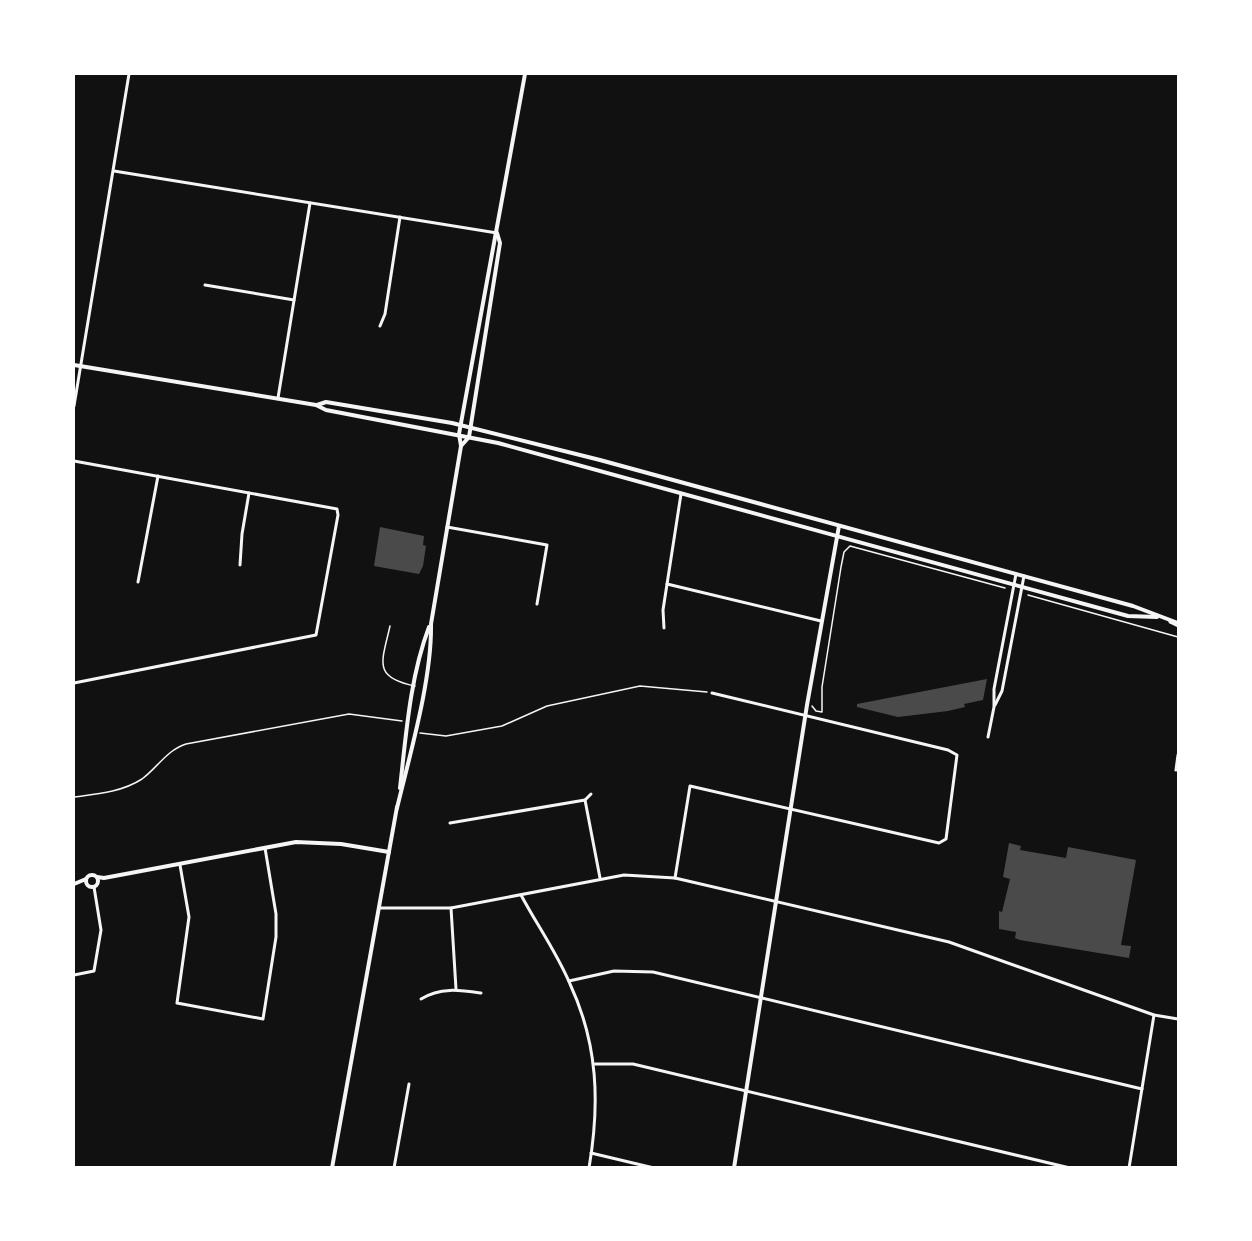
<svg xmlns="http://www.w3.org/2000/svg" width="1252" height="1241" font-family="'Source Sans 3',sans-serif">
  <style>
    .building { fill: #4a4a4a }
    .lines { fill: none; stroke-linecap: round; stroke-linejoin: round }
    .path { stroke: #f5f5f5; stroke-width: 1.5 }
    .service { stroke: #f5f5f5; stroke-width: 1.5 }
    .minor { stroke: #f5f5f5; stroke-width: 3 }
    .tertiary { stroke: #f5f5f5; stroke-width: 4 }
    .secondary { stroke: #f5f5f5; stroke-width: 4 }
  </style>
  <rect width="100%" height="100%" fill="#111"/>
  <g class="building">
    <polygon points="380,527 424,536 423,545 426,546 423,566 419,574 374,566"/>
    <polygon points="987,679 983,700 964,704 965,707 948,711 898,717 857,707 857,704"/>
    <polygon points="1009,843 1021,846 1020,850 1066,858 1068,847 1136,860 1121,945 1131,946 1129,958 1020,940 1015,938 1016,932 999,929 999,911 1002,912 1010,879 1003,877"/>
  </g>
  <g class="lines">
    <g class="path">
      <polyline points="1028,595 1178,637"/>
      <polyline points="812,706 816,711 822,712 822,687 841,567 844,552 850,546 1005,588"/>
      <polyline points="420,733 446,736 502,726 547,706 640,686 707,692"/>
      <path d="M74,797c23,-3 48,-5 68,-18 15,-11 25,-29 44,-35l163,-30 53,7"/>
    </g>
    <path class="service" d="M390,626c-8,36 -18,51 25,60"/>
    <g class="minor">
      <polyline points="114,171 497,233"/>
      <polyline points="205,285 294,300"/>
      <polyline points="380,326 385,314 400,217"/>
      <polyline points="278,398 310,203"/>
      <polyline points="74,406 129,74"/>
      <polyline points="74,461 337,509 338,515 316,635 74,683"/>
      <polyline points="447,527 547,545 537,604"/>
      <polyline points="240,565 242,534 249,493"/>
      <polyline points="138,582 158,476"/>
      <polyline points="667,584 821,621"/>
      <polyline points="1170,622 1178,626"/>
      <polyline points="664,628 663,610 681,494"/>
      <polyline points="995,705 1002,691 1024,576"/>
      <polyline points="988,737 994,707 994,689 1016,574"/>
      <polyline points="1176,770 1178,755"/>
      <polyline points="585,800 591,794"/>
      <polyline points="450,823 585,800 600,878"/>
      <polyline points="180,865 189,917 177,1003 263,1019 276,937 276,914 265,848"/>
      <polyline points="675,878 690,786 939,843 946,839 957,755 948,750 712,693"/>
      <path d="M521,895c16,30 36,58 49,89 28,60 30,119 19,184"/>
      <polyline points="379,908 451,908 624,875 675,878 949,942 1154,1015 1178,1019"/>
      <polyline points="451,908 456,989"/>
      <polyline points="74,975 94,971 101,930 94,887"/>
      <polyline points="569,981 614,971 653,972 1142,1089"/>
      <path d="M421,999c19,-12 39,-9 60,-6"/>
      <polyline points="595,1064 633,1064 1070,1168"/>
      <polyline points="591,1153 654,1168"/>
      <polyline points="394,1168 409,1084"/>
      <polyline points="1129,1168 1154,1015"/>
    </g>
    <g class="tertiary">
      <circle cx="92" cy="881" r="6"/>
      <polyline points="97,877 104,878 296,842 341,844 389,852"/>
      <polyline points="74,884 86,879"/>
      <polyline points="734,1168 807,705 839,526"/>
    </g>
    <g class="secondary">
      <polyline points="74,365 316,405 326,410 498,443 1128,616 1157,617"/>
      <polyline points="317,405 326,402 452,423 600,460 1133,606 1178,623"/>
      <polyline points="469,437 500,243 497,233"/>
      <polyline points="461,446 469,437"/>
      <path d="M400,788c6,-53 10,-111 29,-161"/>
      <path d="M397,808c13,-54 35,-129 34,-184l30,-178 -2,-12 66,-360"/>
      <polyline points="332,1168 397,807"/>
    </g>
  </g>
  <rect width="1252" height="1241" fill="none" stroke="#ffffff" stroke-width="150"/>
</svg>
